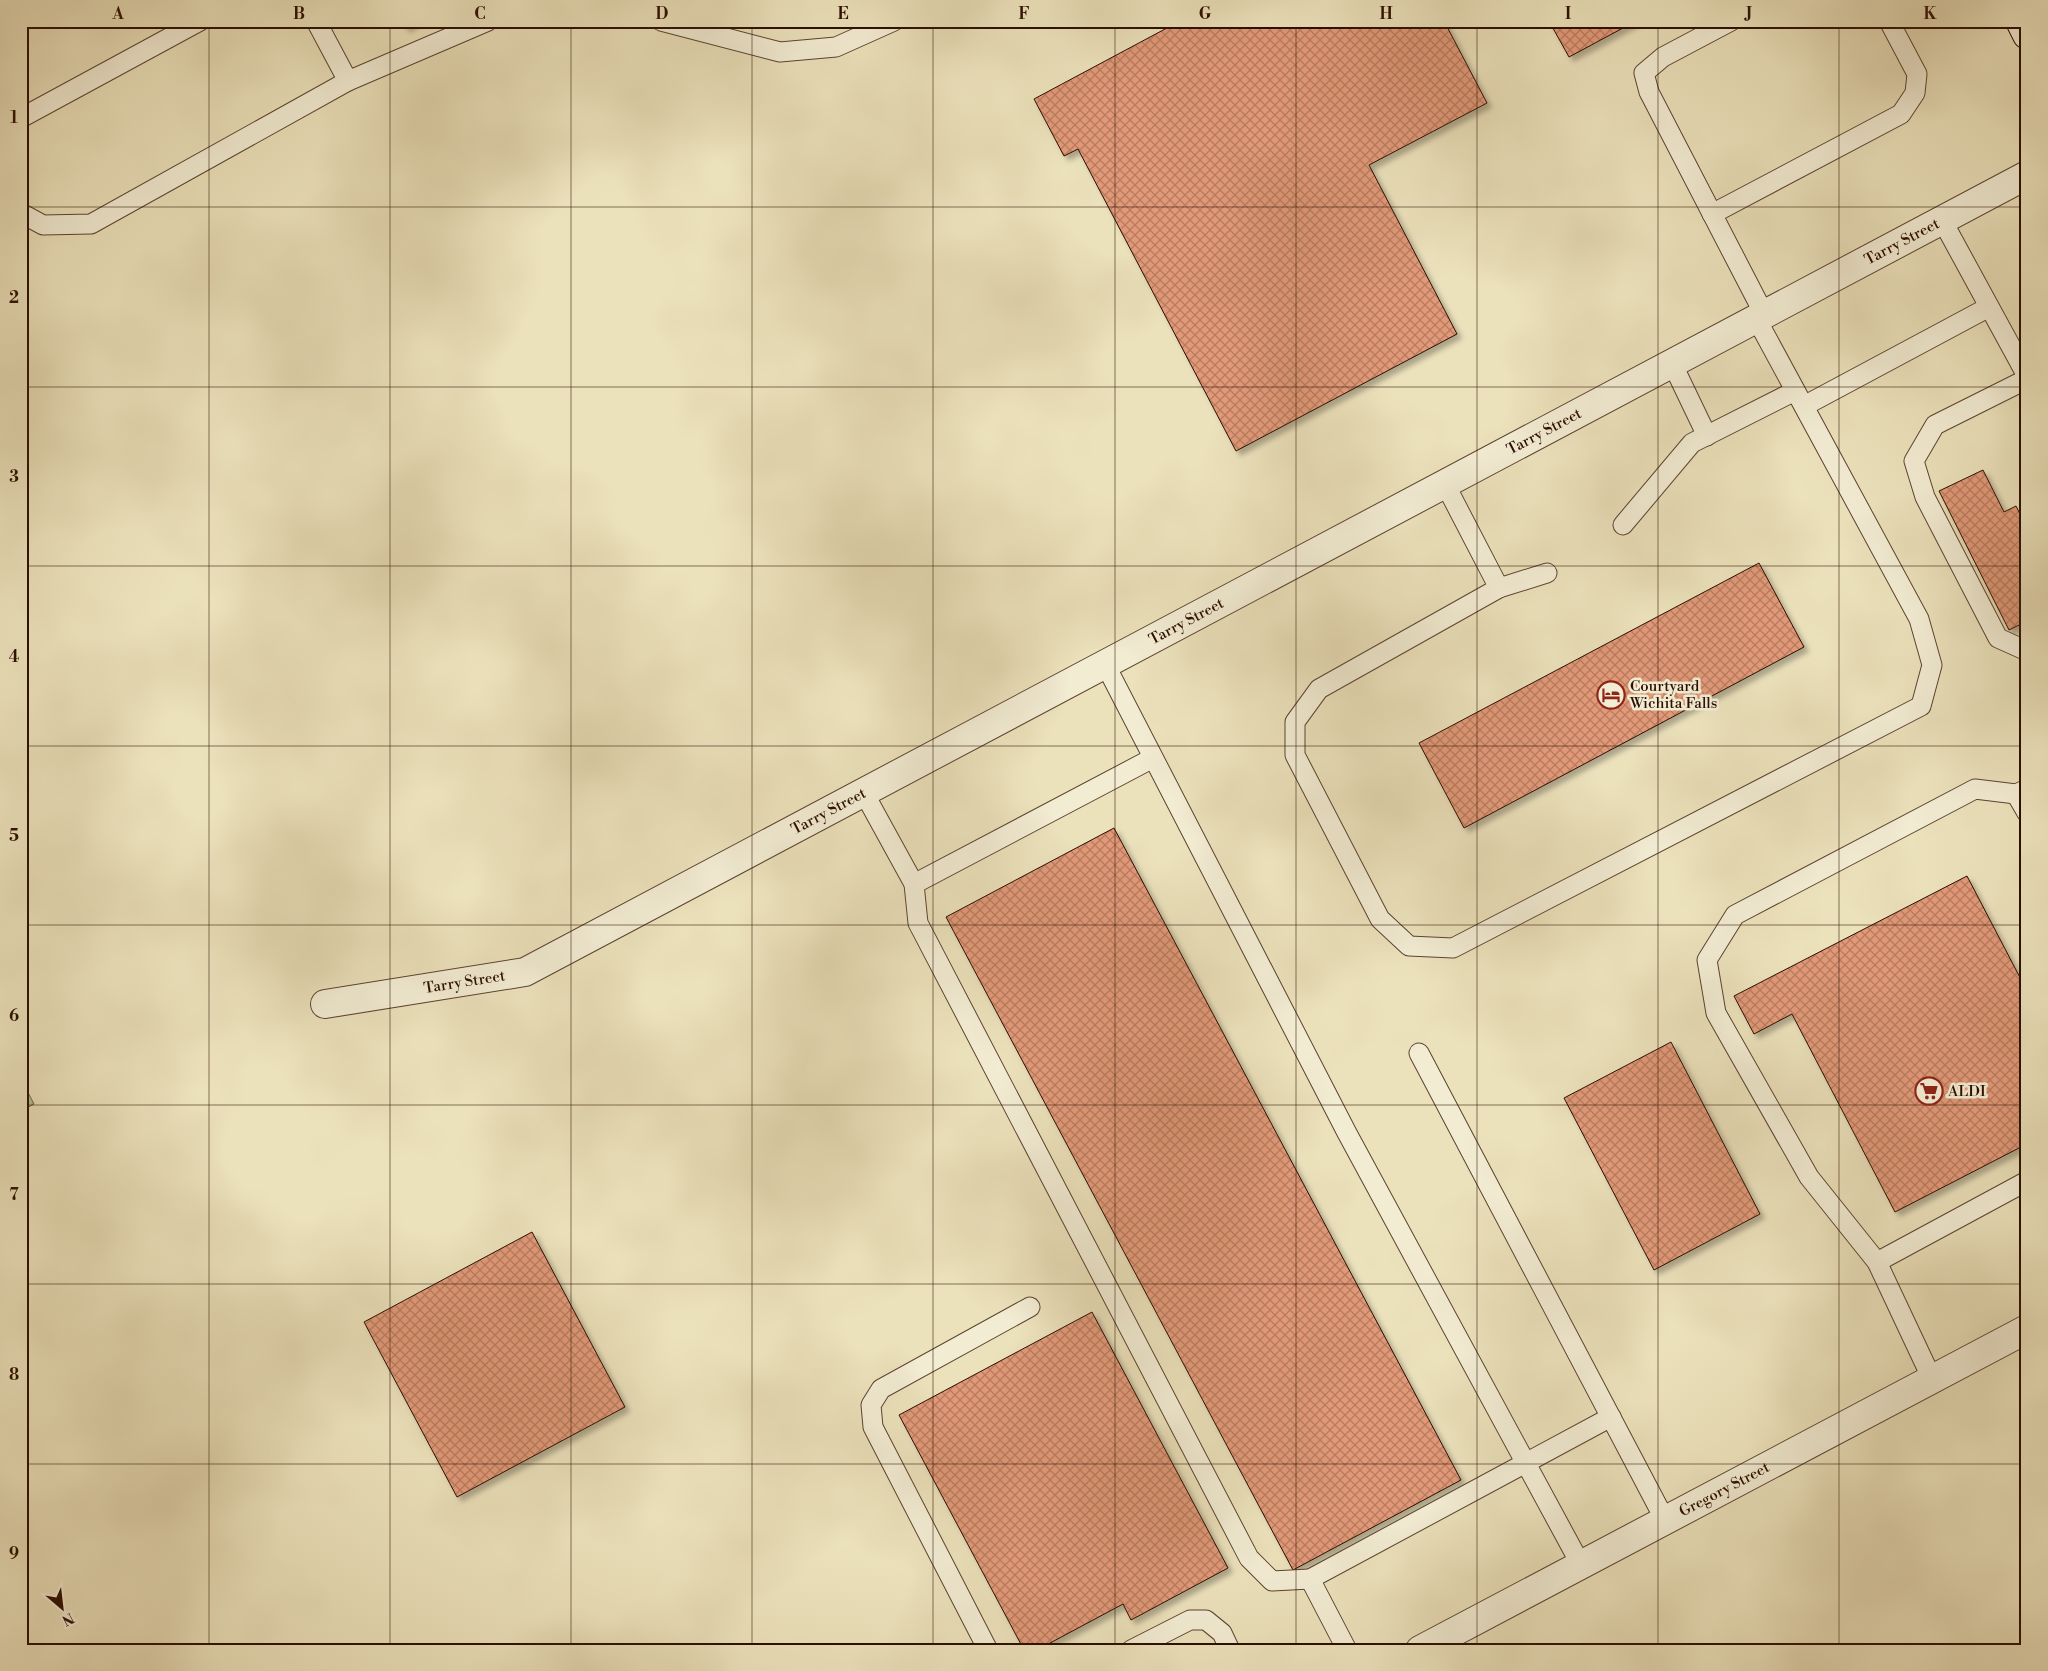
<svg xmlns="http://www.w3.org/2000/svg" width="2048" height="1671" font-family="'Libre Bodoni',serif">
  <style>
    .grass { fill: url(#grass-dots); stroke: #6e694a }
    .building { fill: url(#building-cross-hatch); stroke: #2c0e00; filter: url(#shadow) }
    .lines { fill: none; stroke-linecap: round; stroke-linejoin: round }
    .lane-casing { stroke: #5c432f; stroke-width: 21 }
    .street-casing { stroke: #5c432f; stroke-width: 30 }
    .secondary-casing { stroke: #2c0e00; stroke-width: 30 }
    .lane { stroke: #f2ecd3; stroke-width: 19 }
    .street { stroke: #f2ecd3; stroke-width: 28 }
    .secondary { stroke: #f2ecd3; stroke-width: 28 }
    .grid { fill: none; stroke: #2c0e00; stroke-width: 1; stroke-opacity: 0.55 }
    .labels { text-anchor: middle; stroke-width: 5; stroke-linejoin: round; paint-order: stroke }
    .street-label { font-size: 15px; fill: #2c0e00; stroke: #f2ecd3 }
    .poi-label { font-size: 15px; fill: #2c0e00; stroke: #f2ecd3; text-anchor: start }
    .neatline { fill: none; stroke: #2c0e00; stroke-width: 2 }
    .grid-label { font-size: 16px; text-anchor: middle; font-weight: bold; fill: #2c0e00 }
  </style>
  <defs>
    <pattern id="grass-dots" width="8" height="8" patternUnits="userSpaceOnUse" patternTransform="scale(1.25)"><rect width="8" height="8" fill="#b1c495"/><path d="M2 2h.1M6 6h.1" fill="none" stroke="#98a77f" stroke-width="1.8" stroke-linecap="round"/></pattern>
    <pattern id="building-cross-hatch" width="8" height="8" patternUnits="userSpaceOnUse" patternTransform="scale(1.25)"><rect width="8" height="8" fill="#e29978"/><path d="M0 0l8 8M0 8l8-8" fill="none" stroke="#b77b60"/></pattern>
    <filter id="shadow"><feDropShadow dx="4.5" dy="4.5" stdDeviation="2.5" flood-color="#0004"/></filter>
  </defs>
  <rect width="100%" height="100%" fill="#ebe1bb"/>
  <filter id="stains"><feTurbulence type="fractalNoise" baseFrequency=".004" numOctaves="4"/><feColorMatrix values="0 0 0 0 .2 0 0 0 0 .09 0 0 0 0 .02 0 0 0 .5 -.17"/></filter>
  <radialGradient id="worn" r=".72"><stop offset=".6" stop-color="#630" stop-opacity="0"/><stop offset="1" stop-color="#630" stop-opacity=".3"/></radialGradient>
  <polygon class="grass" points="21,1079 34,1104 21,1111"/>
  <g class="building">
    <polygon points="402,21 417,21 405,28"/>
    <polygon points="1180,21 1444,21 1487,103 1369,165 1457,334 1236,451 1078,149 1064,156 1034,99"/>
    <polygon points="1549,21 1636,21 1569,57"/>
    <polygon points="1983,470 2004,512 2016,506 2027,528 2027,621 2009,630 1939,491"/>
    <polygon points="1759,563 1804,647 1464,828 1419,743"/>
    <polygon points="1114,828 1461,1480 1293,1570 946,917"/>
    <polygon points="1967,876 2027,991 2027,1157 2025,1158 2019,1148 1895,1212 1792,1014 1754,1034 1734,996"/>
    <polygon points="1671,1042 1760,1214 1654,1270 1564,1098"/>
    <polygon points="532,1232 625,1407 457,1497 364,1322"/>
    <polygon points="1092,1312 1228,1568 1131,1620 1123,1604 1037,1650 1024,1650 899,1415"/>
  </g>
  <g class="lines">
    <g class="lane-casing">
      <g id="lane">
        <polyline points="316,21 348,81 488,21"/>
        <polyline points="661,21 780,52 836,47 894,21"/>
        <polyline points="1731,21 1663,57 1644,73 1649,92 1764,314"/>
        <polyline points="21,118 200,21"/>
        <polyline points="21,213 43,225 91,224 348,81"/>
        <polyline points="1712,214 1901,114 1915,93 1917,74 1889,21"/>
        <polyline points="1942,220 2027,376"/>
        <polyline points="1672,363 1707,436"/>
        <polyline points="2027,379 1935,425 1914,461 1925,497 1998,638 2027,651"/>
        <polyline points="1804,406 1989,307"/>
        <polyline points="1445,484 1499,588"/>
        <polyline points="1623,525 1692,443 1795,391"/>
        <polyline points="1547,573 1499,588 1319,689 1295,722 1295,755 1380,919 1409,946 1453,948 1921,706 1932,665 1919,619 1756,318"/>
        <polyline points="1105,664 1347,1133 1581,1565"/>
        <polyline points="864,793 914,884 918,923 1249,1558 1272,1581 1310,1579"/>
        <polyline points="2016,794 2027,813"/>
        <polyline points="914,884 1153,758"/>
        <polyline points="1419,1053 1665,1520"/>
        <polyline points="1877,1262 2027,1181"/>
        <polyline points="1932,1379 1877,1262 1809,1177 1716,1013 1707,960 1735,915 1975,789 2016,794 2027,789"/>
        <polyline points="988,1650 873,1427 871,1405 881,1389 1030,1307"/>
        <polyline points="1131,1650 1190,1620 1206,1620 1222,1633 1230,1650"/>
        <polyline points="1347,1650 1310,1579 1611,1417"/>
      </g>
    </g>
    <g class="street-casing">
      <g id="street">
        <path id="s1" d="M325,1004l200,-32 1502,-797"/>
        <path id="s2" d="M1420,1650l607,-321"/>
      </g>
    </g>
    <g class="secondary-casing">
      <polyline id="secondary" points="2020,21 2027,35"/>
    </g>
    <use href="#lane" class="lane"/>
    <use href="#street" class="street"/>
    <use href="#secondary" class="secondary"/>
  </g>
  <path class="grid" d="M209,21v1629M390,21v1629M571,21v1629M752,21v1629M933,21v1629M1115,21v1629M1296,21v1629M1477,21v1629M1658,21v1629M1839,21v1629M21,207h2006M21,387h2006M21,566h2006M21,746h2006M21,925h2006M21,1105h2006M21,1284h2006M21,1464h2006"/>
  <defs>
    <g id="hotel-ring" transform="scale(1.4375)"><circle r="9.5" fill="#f2ecd3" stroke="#8f2418" stroke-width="1.5"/><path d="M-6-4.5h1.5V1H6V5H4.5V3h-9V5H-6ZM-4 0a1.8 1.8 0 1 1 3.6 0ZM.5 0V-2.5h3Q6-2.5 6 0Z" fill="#8f2418"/></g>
    <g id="supermarket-ring" transform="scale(1.4375)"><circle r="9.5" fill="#f2ecd3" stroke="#8f2418" stroke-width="1.5"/><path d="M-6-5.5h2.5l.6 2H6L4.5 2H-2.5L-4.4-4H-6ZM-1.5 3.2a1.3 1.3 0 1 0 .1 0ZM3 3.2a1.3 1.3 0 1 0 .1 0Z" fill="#8f2418"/></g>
  </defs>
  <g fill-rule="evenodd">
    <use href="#hotel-ring" x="1611" y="695"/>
    <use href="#supermarket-ring" x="1929" y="1091"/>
  </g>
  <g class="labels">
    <g class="street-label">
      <text dy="5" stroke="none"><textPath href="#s1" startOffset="1761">Tarry Street</textPath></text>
      <text dy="5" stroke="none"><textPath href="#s1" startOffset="1356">Tarry Street</textPath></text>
      <text dy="5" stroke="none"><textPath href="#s1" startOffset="951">Tarry Street</textPath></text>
      <text dy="5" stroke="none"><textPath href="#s1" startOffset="546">Tarry Street</textPath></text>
      <text dy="5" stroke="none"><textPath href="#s1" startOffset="141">Tarry Street</textPath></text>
      <text dy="5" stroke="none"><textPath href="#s2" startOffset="344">Gregory Street</textPath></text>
    </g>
    <g class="poi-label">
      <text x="1630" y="691">Courtyard<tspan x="1630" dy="17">Wichita Falls</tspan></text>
      <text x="1948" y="1096">ALDI</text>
    </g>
  </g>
  <rect width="2048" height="1671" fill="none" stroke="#ebe1bb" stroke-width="55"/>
  <g transform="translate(62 1608) rotate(152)" stroke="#f2ecd3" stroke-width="4" paint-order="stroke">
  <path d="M0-4L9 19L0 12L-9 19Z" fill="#2c0e00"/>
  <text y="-8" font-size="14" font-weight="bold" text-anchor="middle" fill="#2c0e00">N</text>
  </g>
  <rect x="28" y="28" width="1992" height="1616" class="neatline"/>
  <g class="grid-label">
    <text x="118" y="19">A</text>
    <text x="299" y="19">B</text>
    <text x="480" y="19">C</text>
    <text x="662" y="19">D</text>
    <text x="843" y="19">E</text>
    <text x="1024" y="19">F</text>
    <text x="1205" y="19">G</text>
    <text x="1386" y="19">H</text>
    <text x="1568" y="19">I</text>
    <text x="1749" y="19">J</text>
    <text x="1930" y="19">K</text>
    <text x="14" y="123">1</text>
    <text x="14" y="303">2</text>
    <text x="14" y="482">3</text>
    <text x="14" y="662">4</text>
    <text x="14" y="841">5</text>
    <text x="14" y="1021">6</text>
    <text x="14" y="1200">7</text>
    <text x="14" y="1380">8</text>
    <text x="14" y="1559">9</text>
  </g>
  <rect width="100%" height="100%" filter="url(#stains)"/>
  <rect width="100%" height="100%" fill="url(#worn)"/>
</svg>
